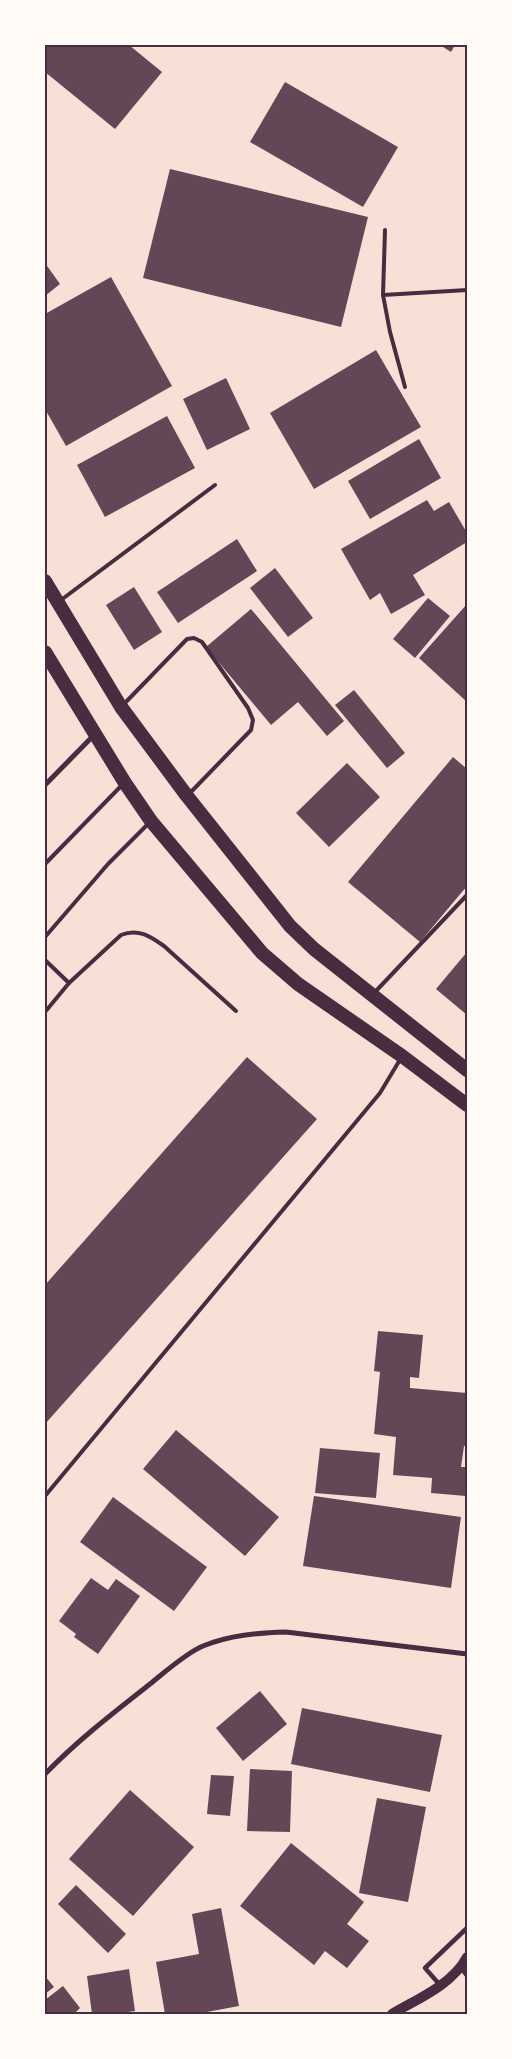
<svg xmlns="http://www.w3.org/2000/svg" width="512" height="2059" font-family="'IBM Plex Sans',sans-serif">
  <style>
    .building { fill: #644757 }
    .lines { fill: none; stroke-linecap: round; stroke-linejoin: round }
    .service { stroke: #4a2c40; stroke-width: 4 }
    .pedestrian { stroke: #4a2c40; stroke-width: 4.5 }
    .minor { stroke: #4a2c40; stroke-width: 5 }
    .secondary { stroke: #4a2c40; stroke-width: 10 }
    .trunk { stroke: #4a2c40; stroke-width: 14 }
    .neatline { fill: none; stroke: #4a2c40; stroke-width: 2 }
  </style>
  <rect width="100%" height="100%" fill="#f7e1d7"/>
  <g class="building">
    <polygon points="45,45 129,45 162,72 115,129 45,72"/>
    <polygon points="440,45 455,45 451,52"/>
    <polygon points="285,82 398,147 363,207 250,142"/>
    <polygon points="170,169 368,217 341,327 143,278"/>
    <polygon points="45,263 60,284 45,296"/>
    <polygon points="111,277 172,386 66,446 45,409 45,314"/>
    <polygon points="376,350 421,427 314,489 270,413"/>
    <polygon points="226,378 250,429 207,450 183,399"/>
    <polygon points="167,416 195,468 105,517 77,465"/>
    <polygon points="419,439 441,478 370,519 348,481"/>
    <polygon points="427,500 434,511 449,502 467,533 467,542 413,575 425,595 391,614 380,593 370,600 341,549"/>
    <polygon points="237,539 257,571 178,623 157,592"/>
    <polygon points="275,568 313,618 288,637 250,588"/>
    <polygon points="134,587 162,632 134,650 106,605"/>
    <polygon points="428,598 450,616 415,658 393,639"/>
    <polygon points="467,604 467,702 419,658"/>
    <polygon points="251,609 344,721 327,736 298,702 271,725 206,647"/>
    <polygon points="354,690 405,753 387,768 335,705"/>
    <polygon points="453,757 467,769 467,886 420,942 348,882"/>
    <polygon points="347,763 380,797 329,847 296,813"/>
    <polygon points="467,952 467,1015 436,989"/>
    <polygon points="247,1057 317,1119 45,1424 45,1285"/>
    <polygon points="378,1331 423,1335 419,1378 410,1377 410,1388 467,1393 467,1446 464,1446 461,1467 467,1467 466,1496 431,1493 432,1478 393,1475 396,1437 374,1434 380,1372 374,1371"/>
    <polygon points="176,1430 279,1517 245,1556 143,1469"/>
    <polygon points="320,1448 380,1453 376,1498 315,1493"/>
    <polygon points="314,1496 461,1517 451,1588 303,1566"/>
    <polygon points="113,1497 207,1567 174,1611 80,1542"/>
    <polygon points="91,1578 108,1590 116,1579 140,1596 98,1654 74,1637 76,1634 59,1621"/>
    <polygon points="260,1691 287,1724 243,1761 216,1728"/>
    <polygon points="302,1708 442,1735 430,1792 291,1764"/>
    <polygon points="250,1769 292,1771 290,1832 247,1831"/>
    <polygon points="211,1775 234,1776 230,1816 207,1814"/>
    <polygon points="130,1790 194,1847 133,1916 69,1859"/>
    <polygon points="377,1798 426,1807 408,1902 359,1893"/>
    <polygon points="291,1843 364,1902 347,1924 369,1941 347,1968 325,1951 314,1965 240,1906"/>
    <polygon points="76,1885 126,1934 108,1953 58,1904"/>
    <polygon points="221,1908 239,2006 196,2014 165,2014 156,1962 199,1954 192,1914"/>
    <polygon points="129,1969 135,2011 114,2014 92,2014 87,1976"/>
    <polygon points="45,1976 54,1987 45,1994"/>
    <polygon points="63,1986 80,2008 74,2014 47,2014 45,2011 45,2000"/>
  </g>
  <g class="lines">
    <g class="service">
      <polyline points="383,295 385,230"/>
      <polyline points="405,387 390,332 383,295 467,290"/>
      <polyline points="61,600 215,485"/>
      <polyline points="123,705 187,639 194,638 202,642 248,708 253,720 251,730 189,794"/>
      <polyline points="45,864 123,784"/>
      <polyline points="45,937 108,864 149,823"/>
      <polyline points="45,960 69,983 45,1012"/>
      <path d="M69,983l52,-48c17,-7 29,1 43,11l72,65"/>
      <polyline points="375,992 467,895"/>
      <polyline points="45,1496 380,1093 401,1058"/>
      <polyline points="461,1968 467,1976"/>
    </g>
    <polyline class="pedestrian" points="440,1985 425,1968 467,1928"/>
    <g class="minor">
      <polyline points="45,785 95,734"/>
      <path d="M45,1774c33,-34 68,-61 105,-90 15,-12 36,-31 53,-38 27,-11 54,-13 83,-14l181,22"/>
    </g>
    <path class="secondary" d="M392,2014c25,-15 60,-29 75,-57"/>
    <g class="trunk">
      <polyline points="45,581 121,707 187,796 290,926 314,949 467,1070"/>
      <polyline points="45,652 125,783 151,821 262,953 298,984 402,1056 467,1105"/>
    </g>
  </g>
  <rect width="512" height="2059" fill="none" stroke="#fffaf5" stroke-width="92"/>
  <rect x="46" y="46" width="420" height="1967" class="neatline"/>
</svg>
